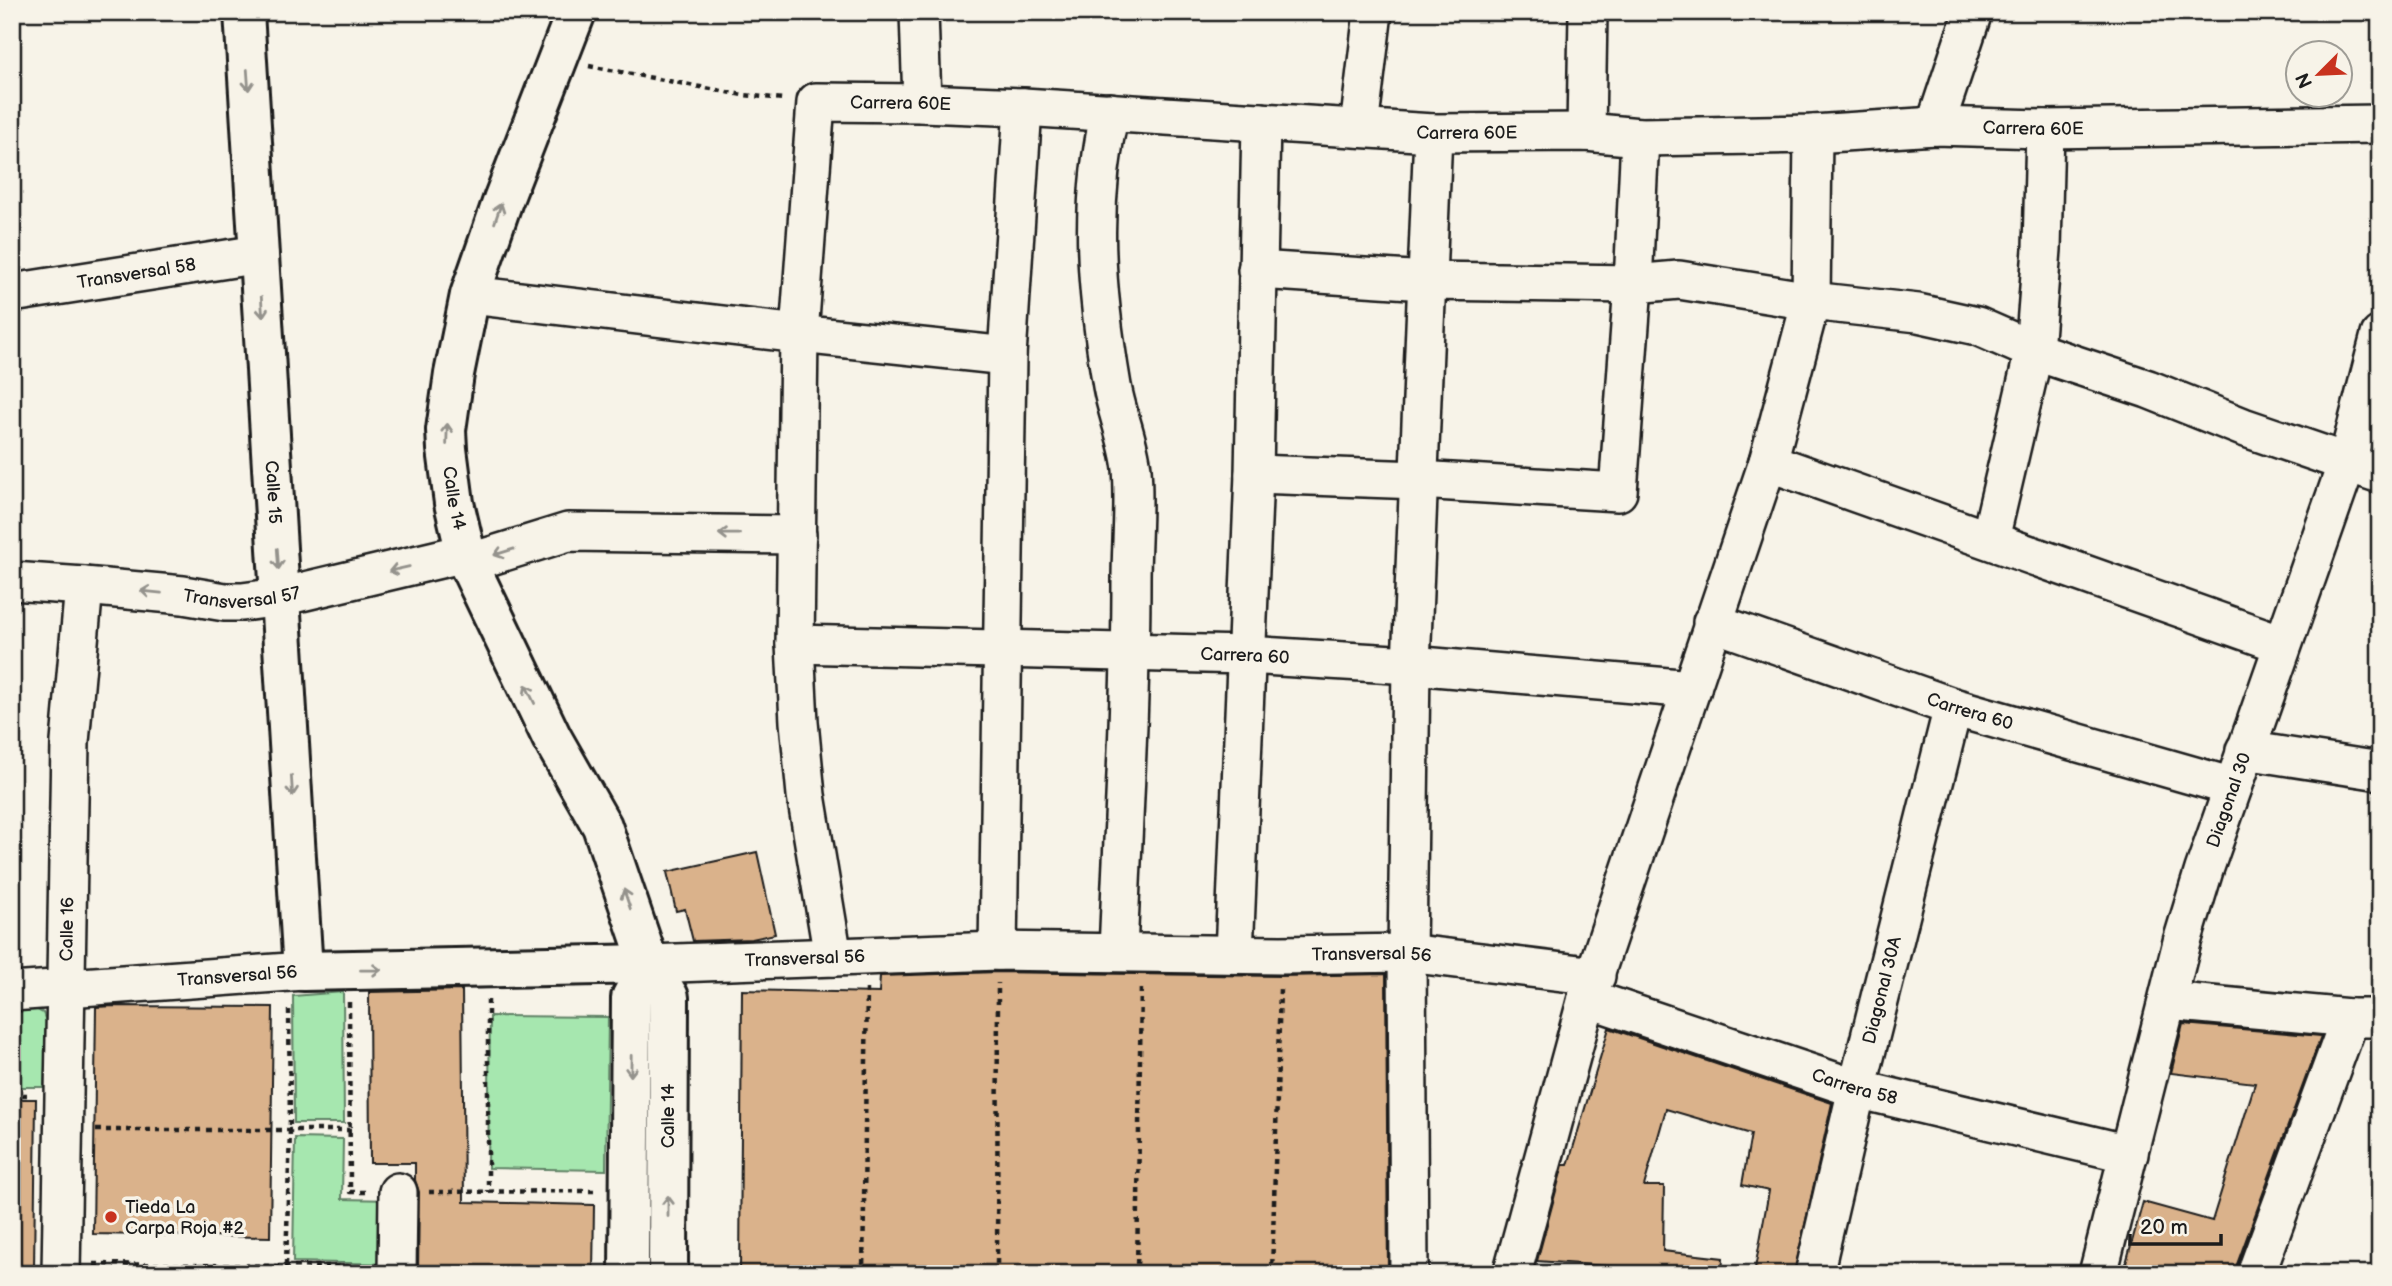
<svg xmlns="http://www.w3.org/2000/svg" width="2392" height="1286" font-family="'Balsamiq Sans',sans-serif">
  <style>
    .green { fill: #a6e7af; stroke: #618266; stroke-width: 2 }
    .building { fill: #dab28b; stroke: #1c1c1c; stroke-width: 2 }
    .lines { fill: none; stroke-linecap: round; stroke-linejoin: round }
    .minor-casing { stroke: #1c1c1c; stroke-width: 42 }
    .tertiary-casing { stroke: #1c1c1c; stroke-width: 44 }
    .path { stroke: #1c1c1c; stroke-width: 4.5; stroke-dasharray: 5 5; stroke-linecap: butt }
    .minor { stroke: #f7f3e8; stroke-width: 37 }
    .tertiary { stroke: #f7f3e8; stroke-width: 38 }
    .oneway { stroke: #94928c }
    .poi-dot { fill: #c8321e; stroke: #f7f3e8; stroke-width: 2.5 }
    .labels { text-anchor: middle; stroke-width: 7; stroke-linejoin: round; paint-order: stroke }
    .street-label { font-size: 18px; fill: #1c1c1c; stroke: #f7f3e8 }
    .poi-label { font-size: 18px; fill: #1c1c1c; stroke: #f7f3e8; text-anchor: start }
  </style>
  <rect width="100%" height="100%" fill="#f7f3e8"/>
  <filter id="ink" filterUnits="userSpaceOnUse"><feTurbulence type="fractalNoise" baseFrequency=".0143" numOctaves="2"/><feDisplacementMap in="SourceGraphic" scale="14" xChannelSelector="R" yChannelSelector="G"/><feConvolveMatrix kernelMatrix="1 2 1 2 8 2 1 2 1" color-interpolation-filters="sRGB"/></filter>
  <g filter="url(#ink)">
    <g class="green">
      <polygon points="343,992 344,1123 294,1123 293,996"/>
      <polygon points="32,1007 43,1013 47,1024 44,1087 12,1087 12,1009"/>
      <polygon points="490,1016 608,1017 606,1170 488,1168"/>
      <polygon points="295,1138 343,1139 342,1199 393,1200 392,1264 293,1262"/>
    </g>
    <g class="building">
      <polygon points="757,852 775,934 752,939 693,941 685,909 676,911 667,872"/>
      <polygon points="998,972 1281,976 1386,974 1388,1274 740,1274 742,990 879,993 880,976"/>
      <polygon points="462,990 464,1202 594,1205 593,1274 418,1274 419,1192 415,1180 415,1163 370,1163 369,992"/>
      <polygon points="115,1006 273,1007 270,1237 93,1234 96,1007"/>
      <polygon points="2183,1024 2321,1036 2236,1267 2236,1274 2123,1274 2143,1202 2212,1221 2255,1083 2171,1073"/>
      <polygon points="1609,1028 1832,1103 1794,1274 1754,1274 1769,1191 1742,1185 1751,1134 1666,1109 1644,1186 1664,1186 1663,1251 1723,1258 1722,1274 1634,1274 1635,1268 1537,1261 1563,1165 1568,1165"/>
      <polygon points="12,1099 36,1099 34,1270 12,1270"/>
    </g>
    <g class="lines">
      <g class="minor-casing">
        <g id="minor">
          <polyline points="919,12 922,103"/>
          <path d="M1110,112c-22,94 -14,180 2,274 5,28 17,55 20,83 3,36 -1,75 -1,111 0,124 -8,248 -13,372"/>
          <polyline points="1935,126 1973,12"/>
          <polyline points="1359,128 1373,12"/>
          <polyline points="1586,132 1588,12"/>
          <polyline points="1257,270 1426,281 1633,284 1679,280 1811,301 1918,313 1977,326 2034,351 2148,389 2243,427 2380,474"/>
          <path id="s1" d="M12,293l247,-39"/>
          <polyline points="470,295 799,334 1007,356"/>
          <polyline points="1768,462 2282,644"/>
          <polyline points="1254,474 1419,480 1618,492 1633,284 1640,137"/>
          <polyline points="1990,539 2034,351 2042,249 2045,129"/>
          <polyline points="468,563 568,532 797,535"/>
          <path id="s2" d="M12,581l72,5 99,9 42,7h17l38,-5 185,-44"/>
          <path id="s3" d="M1712,622l241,85 280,80"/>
          <path id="s4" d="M795,644l451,11 165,10 281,24"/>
          <polyline points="2245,750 2380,771"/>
          <polyline points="998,951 1007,356 1023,107"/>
          <polyline points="1234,954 1254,474 1261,122"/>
          <path id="s5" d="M833,957l-27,-162 -7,-73 -4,-78 4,-310 17,-232 106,1 101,4 410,26 153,-1 54,5 173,-3 122,-8 110,3 335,-5"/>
          <path id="s6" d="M649,964l349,-13 283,4 126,-2 189,23"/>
          <path id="s7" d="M12,992l291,-21"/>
          <path id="s8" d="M1587,998l270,91 272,65"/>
          <polyline points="2168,1001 2350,1018 2380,1018"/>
          <path id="s9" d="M61,1274l9,-532 14,-156"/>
          <polyline points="397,1274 398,1192"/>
          <polyline points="1409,1274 1407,953 1411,665 1433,133"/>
          <polyline points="1512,1274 1587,998 1768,462 1811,301 1813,134"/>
          <path id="s10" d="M1814,1274l43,-185 96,-382"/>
          <path id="s11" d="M2098,1274l84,-332 22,-72 143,-407 33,-128"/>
          <polyline points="2256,1274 2350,1018"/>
        </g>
      </g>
      <g class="tertiary-casing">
        <g id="tertiary">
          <path id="s12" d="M244,12l59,959 346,-7"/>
          <path id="s13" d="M576,12l-73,188 -33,95 -16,79 -8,56 1,19 7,54 14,60 84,175 50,88 47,138 20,33 -1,277"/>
          <polyline points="629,1274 631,998 649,964"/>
        </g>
      </g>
      <g class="path">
        <polyline points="589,66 743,95 784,99"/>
        <polyline points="488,1000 488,1192"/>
        <polyline points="349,1002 350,1192 367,1192"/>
        <polyline points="12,1095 32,1095"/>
        <polyline points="96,1130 351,1130"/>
        <polyline points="429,1192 595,1191"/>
        <polyline points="94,1264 365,1267"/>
        <polyline points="286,1265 290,1130 289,1005"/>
        <polyline points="317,1274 318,1265"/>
        <polyline points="863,1274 867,988"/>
        <polyline points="997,1274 998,983"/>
        <polyline points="1137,1274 1141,984"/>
        <polyline points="1272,1274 1280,988"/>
      </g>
      <use href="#minor" class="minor"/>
      <use href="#tertiary" class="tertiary"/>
    </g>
    <defs><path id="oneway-shaft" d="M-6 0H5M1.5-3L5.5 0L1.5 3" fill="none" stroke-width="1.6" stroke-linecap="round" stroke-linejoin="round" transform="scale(1.75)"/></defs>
    <g class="oneway">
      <use href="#oneway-shaft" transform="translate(248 80) rotate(86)"/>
      <use href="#oneway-shaft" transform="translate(498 213) rotate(-71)"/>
      <use href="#oneway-shaft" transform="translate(262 307) rotate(86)"/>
      <use href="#oneway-shaft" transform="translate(447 434) rotate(-88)"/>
      <use href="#oneway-shaft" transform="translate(729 534) rotate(-179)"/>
      <use href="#oneway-shaft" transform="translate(504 552) rotate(163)"/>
      <use href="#oneway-shaft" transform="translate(278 559) rotate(86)"/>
      <use href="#oneway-shaft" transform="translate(399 569) rotate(167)"/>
      <use href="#oneway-shaft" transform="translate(151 592) rotate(-174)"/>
      <use href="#oneway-shaft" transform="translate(530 694) rotate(-116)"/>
      <use href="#oneway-shaft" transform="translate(292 786) rotate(86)"/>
      <use href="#oneway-shaft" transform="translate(627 899) rotate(-109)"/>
      <use href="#oneway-shaft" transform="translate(371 970) rotate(-1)"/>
      <use href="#oneway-shaft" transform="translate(631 1066) rotate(91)"/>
      <use href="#oneway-shaft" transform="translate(668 1206) rotate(-90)"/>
    </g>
  </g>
  <circle class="poi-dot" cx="111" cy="1217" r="7"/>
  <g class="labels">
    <g class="street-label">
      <text dy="6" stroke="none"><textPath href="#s5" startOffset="943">Carrera 60E</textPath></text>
      <text dy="6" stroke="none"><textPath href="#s5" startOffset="2077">Carrera 60E</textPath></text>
      <text dy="6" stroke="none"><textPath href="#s5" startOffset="1510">Carrera 60E</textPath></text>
      <text dy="6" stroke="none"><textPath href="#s1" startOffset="126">Transversal 58</textPath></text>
      <text dy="6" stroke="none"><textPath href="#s12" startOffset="481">Calle 15</textPath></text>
      <text dy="6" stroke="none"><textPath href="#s13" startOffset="508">Calle 14</textPath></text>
      <text dy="6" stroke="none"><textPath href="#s2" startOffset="231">Transversal 57</textPath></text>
      <text dy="6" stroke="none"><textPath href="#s4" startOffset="450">Carrera 60</textPath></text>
      <text dy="6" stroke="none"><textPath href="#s3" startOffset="273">Carrera 60</textPath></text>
      <text dy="6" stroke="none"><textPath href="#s11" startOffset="492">Diagonal 30</textPath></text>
      <text dy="6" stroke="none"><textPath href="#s9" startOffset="345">Calle 16</textPath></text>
      <text dy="6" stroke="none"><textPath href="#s6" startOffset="723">Transversal 56</textPath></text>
      <text dy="6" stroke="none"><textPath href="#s6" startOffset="156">Transversal 56</textPath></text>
      <text dy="6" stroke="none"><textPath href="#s7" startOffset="226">Transversal 56</textPath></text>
      <text dy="6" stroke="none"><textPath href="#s10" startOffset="292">Diagonal 30A</textPath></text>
      <text dy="6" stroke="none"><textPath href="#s8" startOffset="282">Carrera 58</textPath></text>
      <text transform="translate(668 1116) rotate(-90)" y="6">Calle 14</text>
    </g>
    <g class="poi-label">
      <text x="125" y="1213">Tieda La<tspan x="125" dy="21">Carpa Roja #2</tspan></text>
    </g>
  </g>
  <rect width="2392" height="1286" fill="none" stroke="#f7f3e8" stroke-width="42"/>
  <rect x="21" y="21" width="2350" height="1244" fill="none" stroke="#1c1c1c" stroke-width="2.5" filter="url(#ink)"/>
  <g transform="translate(2319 74) rotate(246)"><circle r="33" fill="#f7f3e8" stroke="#9f9d96" stroke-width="2"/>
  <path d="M0-5L12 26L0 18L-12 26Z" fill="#c8321e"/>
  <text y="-10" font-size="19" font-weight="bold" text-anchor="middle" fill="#1c1c1c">N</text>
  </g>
  <path d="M2130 1234v10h91v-10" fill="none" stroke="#1c1c1c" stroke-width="3.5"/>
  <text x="2140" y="1234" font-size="21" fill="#1c1c1c" stroke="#f7f3e8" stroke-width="5" paint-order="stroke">20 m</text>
</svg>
